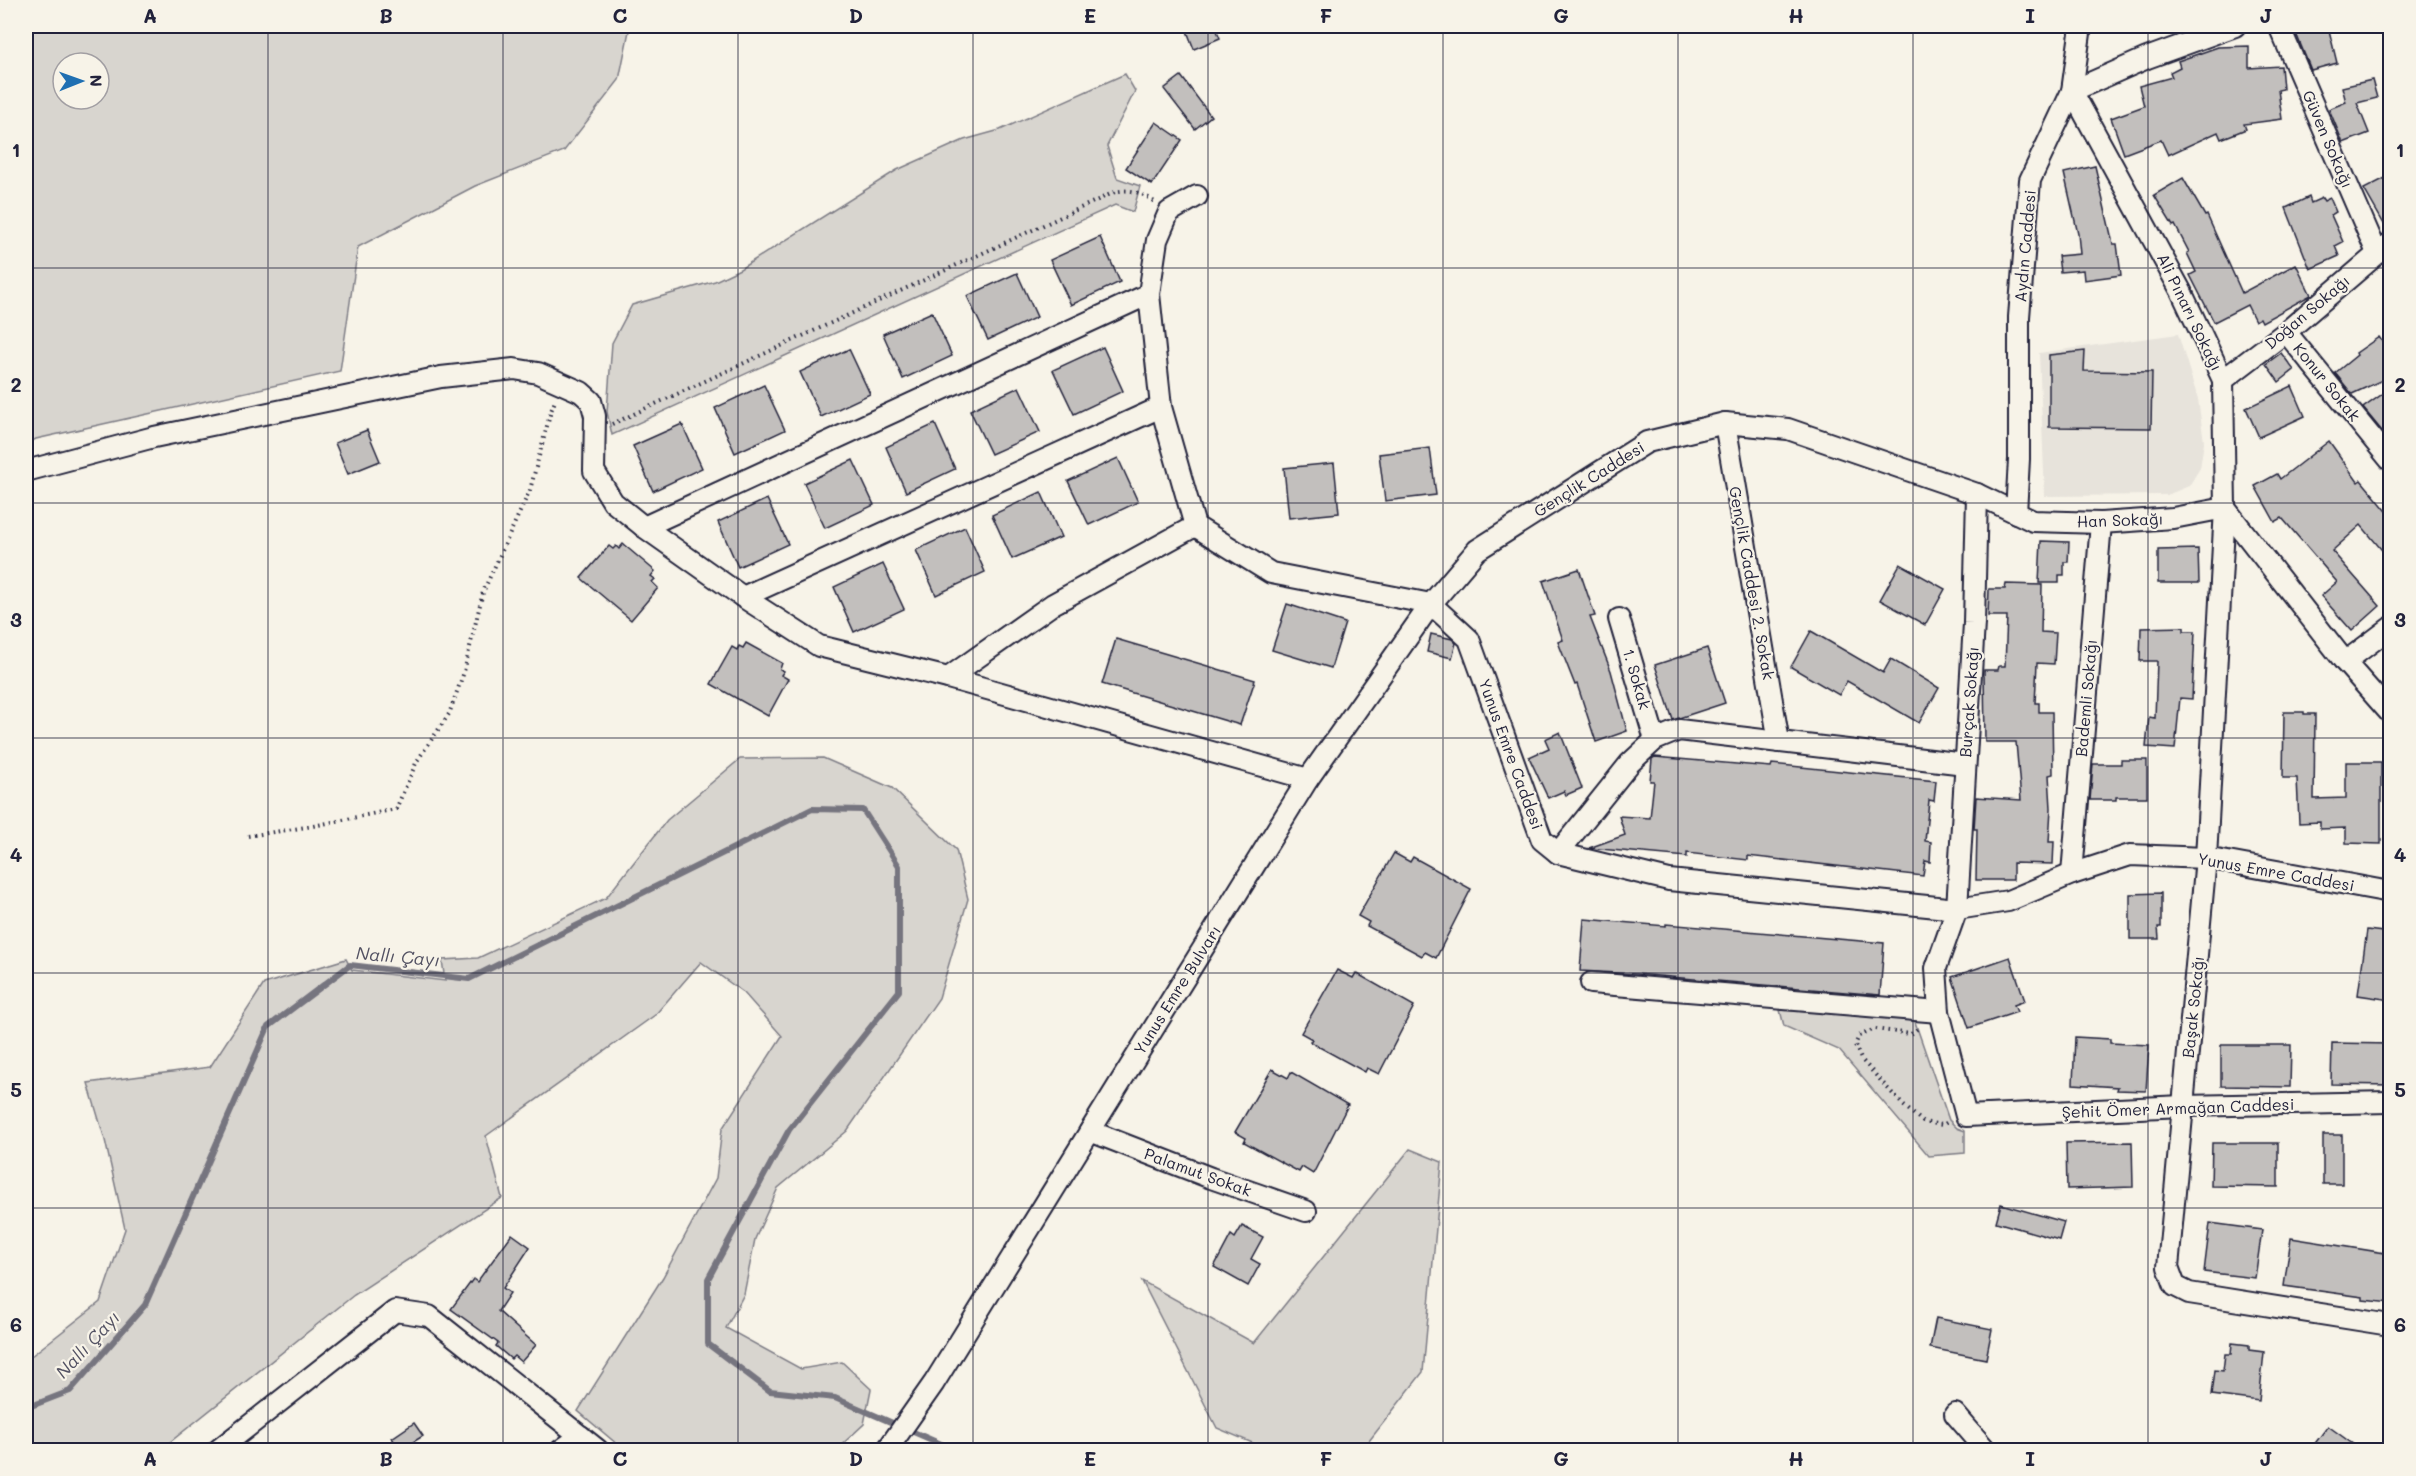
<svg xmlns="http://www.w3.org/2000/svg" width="2416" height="1476" font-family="Mali,sans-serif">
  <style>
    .built { fill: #e7e3db }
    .green { fill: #d8d5cf; stroke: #7d7c85; stroke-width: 1.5; fill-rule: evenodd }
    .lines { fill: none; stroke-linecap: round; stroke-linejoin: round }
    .stream { stroke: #76747f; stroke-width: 6 }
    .building { fill: #c2bfbd; stroke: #22223b; stroke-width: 1.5 }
    .minor-casing { stroke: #22223b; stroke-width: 24 }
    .path { stroke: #22223b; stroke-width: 4; stroke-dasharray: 1.5 4.5; stroke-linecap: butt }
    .minor { stroke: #f7f3e8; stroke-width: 20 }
    .grid { fill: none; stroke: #22223b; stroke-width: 1.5; stroke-opacity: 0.55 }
    .labels { text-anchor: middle; stroke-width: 4.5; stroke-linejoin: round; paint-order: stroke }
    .street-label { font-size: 16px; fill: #22223b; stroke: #f7f3e8 }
    .water-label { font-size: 18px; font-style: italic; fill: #535263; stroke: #f7f3e8 }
    .neatline { fill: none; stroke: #22223b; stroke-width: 2 }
    .grid-label { font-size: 20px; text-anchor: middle; font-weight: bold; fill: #22223b }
  </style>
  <rect width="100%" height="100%" fill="#f7f3e8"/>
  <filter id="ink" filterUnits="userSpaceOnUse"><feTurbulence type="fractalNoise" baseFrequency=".0167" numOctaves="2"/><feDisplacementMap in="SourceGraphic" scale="12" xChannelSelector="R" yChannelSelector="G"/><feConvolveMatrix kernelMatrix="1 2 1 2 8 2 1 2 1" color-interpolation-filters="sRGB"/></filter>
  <g filter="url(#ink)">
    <polygon class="built" points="2178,334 2198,399 2204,442 2200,468 2189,486 2167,495 2045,496 2039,353"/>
    <g class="green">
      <path d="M26,26h604l-11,54 -55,71 -89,35 -117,61 -18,124 -304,68 -10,5zM63,63h36v36h-36z"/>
      <polygon points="1125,74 1135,91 1107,146 1117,178 1140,186 1133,212 1115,205 612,435 607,412 612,343 632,305 715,281 740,269 897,170 964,140 1000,130"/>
      <polygon points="823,758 892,788 956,850 968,899 939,998 847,1131 778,1188 755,1239 744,1294 726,1328 801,1369 842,1362 871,1389 864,1424 836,1450 624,1450 578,1411 663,1277 716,1178 722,1129 782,1036 744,993 701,962 655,1015 486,1136 502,1198 354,1295 160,1450 26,1450 26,1360 100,1302 125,1229 105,1140 88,1083 210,1067 264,984 346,959 352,970 445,981 442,960 478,958 606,898 667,820 740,759"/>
      <polygon points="1780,1010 1914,1019 1949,1120 1957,1128 1965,1131 1965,1153 1929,1156 1839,1050 1784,1026"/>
      <polygon points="1410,1149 1442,1162 1423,1372 1362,1450 1269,1450 1217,1428 1142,1281 1254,1343"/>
    </g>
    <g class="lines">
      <polyline class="stream" points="26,1408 70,1391 145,1305 268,1027 350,965 469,979 812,809 863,810 899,866 899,991 789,1130 708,1279 708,1344 770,1391 835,1398 955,1450"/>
    </g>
    <g class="building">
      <polygon points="1185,26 1215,26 1220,38 1194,49"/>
      <polygon points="2293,26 2328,26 2337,63 2311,70"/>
      <polygon points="2249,46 2249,68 2281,66 2283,89 2278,90 2282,119 2244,124 2246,129 2221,139 2218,132 2168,155 2161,140 2124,154 2111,118 2144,106 2139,86 2172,77 2170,72 2180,67 2178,61 2218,47"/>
      <polygon points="1181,76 1211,116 1195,129 1164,89"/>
      <polygon points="2372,80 2377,98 2357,103 2369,133 2343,143 2329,109 2346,102 2342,87"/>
      <polygon points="1156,122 1182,140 1152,185 1126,168"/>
      <polygon points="2095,166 2113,244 2117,244 2121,275 2084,280 2083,270 2060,272 2058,256 2080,254 2078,234 2064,173"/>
      <polygon points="2391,175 2391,231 2388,231 2364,189"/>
      <polygon points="2183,178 2205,216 2207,215 2242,293 2296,264 2311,295 2262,322 2260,318 2255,321 2247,305 2214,322 2190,275 2196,272 2187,253 2189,252 2175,225 2173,226 2154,195"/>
      <polygon points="2309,197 2311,203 2322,198 2324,201 2330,198 2336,212 2331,215 2343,242 2335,246 2339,256 2310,269 2286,208"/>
      <polygon points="1100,237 1120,282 1071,305 1050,260"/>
      <polygon points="1017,273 1037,317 988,340 967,296"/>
      <polygon points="932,312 952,356 903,379 883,334"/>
      <polygon points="2379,337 2391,354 2391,376 2352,394 2335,373 2357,355 2356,353"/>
      <polygon points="1103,347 1123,391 1074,414 1053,370"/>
      <polygon points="849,349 870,394 821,417 800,372"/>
      <polygon points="2085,351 2084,371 2152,372 2151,428 2049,427 2049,355"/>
      <polygon points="2281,353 2294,370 2279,382 2266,364"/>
      <polygon points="764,385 785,430 735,453 715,408"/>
      <polygon points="2292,386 2305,416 2259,437 2246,408"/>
      <polygon points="1019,387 1040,432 991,454 970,410"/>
      <polygon points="2391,388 2391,442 2363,408"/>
      <polygon points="682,424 702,468 653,491 633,446"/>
      <polygon points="935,424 955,469 906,492 886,447"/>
      <polygon points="367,430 380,461 348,474 335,443"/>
      <polygon points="2329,441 2358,482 2361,480 2391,516 2391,561 2361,525 2332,551 2380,606 2352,631 2321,596 2337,582 2282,518 2275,522 2255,486 2277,474 2280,479"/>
      <polygon points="1430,448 1436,495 1385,501 1379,454"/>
      <polygon points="1118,458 1138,502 1089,525 1068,481"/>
      <polygon points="853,460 874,505 825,528 804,483"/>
      <polygon points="1334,463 1339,513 1289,518 1284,468"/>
      <polygon points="1041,492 1061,537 1012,559 992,515"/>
      <polygon points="767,499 788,544 738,567 718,522"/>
      <polygon points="965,527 985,572 936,595 916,550"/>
      <polygon points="2041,541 2069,542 2068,562 2064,562 2064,575 2059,575 2059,583 2039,583"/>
      <polygon points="623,544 655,571 651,576 655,579 652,582 658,588 631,620 581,578 609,546 613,549 616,546 619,549"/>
      <polygon points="2198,549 2199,583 2158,583 2158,550"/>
      <polygon points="883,564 904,609 854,632 834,587"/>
      <polygon points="1900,564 1945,589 1925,625 1880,600"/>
      <polygon points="1579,569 1595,616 1590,617 1611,671 1627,731 1596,742 1577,684 1575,685 1558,642 1563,640 1543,581"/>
      <polygon points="2006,584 2042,585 2041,632 2056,633 2054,664 2037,663 2035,703 2039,703 2039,712 2052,712 2053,774 2049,775 2051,808 2049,842 2054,842 2053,864 2013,863 2013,880 1976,880 1977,829 1974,829 1976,797 2021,800 2016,742 1985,742 1984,670 1998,670 1999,666 2005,666 2007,616 1988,616 1989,589 2005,589"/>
      <polygon points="1287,604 1345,623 1331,668 1272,650"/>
      <polygon points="2184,627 2184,631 2195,631 2192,699 2180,698 2175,749 2146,747 2149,717 2155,718 2157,661 2140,661 2141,628"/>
      <polygon points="1811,631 1883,673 1891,659 1939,688 1919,723 1847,681 1839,695 1791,667"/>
      <polygon points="1431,634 1452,639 1456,643 1452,658 1427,652"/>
      <polygon points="1116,639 1255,680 1240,725 1102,684"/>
      <polygon points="746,643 782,663 780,669 784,671 781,675 788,679 768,716 711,684 732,647 737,650 739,646 743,648"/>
      <polygon points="1707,648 1725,703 1673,720 1655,665"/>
      <polygon points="2284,712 2304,712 2304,714 2315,714 2314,799 2346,798 2346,762 2381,762 2381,844 2346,843 2346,828 2320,829 2320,822 2299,823 2297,778 2283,778"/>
      <polygon points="1560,732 1582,788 1566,795 1564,791 1548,798 1529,757 1549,748 1545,739"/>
      <polygon points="1655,757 1771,767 1772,764 1936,781 1934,801 1929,800 1925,841 1931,842 1930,862 1925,861 1923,876 1748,856 1748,860 1687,853 1687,857 1589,848 1625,835 1619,816 1650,818 1654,781 1650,781 1652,759"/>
      <polygon points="2121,760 2147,760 2147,797 2116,797 2116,800 2090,800 2093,764 2121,764"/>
      <polygon points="1394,853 1410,862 1413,857 1471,889 1436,958 1425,952 1422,956 1367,926 1369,922 1358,916"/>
      <polygon points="2161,893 2161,927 2158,927 2159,939 2130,939 2130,894"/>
      <polygon points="1584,919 1666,926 1666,924 1884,943 1880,995 1636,974 1580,971"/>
      <polygon points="2367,930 2391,933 2391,1000 2358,995"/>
      <polygon points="2010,957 2025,1001 2014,1005 2017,1012 1969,1028 1952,977"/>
      <polygon points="1337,970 1353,978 1356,973 1414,1006 1379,1074 1367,1068 1365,1072 1310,1042 1312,1039 1301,1033"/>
      <polygon points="2075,1037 2110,1039 2110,1043 2149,1045 2146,1091 2117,1090 2118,1087 2073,1084"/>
      <polygon points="2332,1043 2391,1044 2391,1085 2331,1084"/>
      <polygon points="2221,1045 2291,1045 2290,1087 2221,1086"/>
      <polygon points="1272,1069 1288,1078 1291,1072 1348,1105 1313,1174 1302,1167 1299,1172 1244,1142 1246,1138 1235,1132"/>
      <rect x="2323" y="1135" width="19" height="49"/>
      <polygon points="2132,1142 2133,1187 2067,1189 2066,1143"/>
      <polygon points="2212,1143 2278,1143 2278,1187 2211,1186"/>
      <polygon points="2001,1204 2064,1222 2059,1240 1996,1222"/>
      <polygon points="2210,1223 2262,1230 2255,1278 2204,1272"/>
      <polygon points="1242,1226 1263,1237 1251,1259 1260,1264 1248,1286 1214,1267 1231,1235 1235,1238"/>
      <polygon points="512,1234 530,1247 503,1288 510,1293 498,1311 536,1345 521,1362 514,1356 511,1359 496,1346 498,1343 451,1309 473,1279 477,1282"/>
      <polygon points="2291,1238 2391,1254 2391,1303 2363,1300 2363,1297 2284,1286"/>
      <polygon points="1936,1318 1992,1329 1986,1359 1930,1348"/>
      <polygon points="2232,1343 2249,1345 2249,1350 2264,1352 2259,1401 2212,1395 2215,1370 2223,1371 2225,1354 2231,1354"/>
      <polygon points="414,1423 423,1436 400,1450 392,1438"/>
      <polygon points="2328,1426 2361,1450 2310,1450"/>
    </g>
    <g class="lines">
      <g class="minor-casing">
        <g id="minor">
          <polyline points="2081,26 2072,91 2181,291 2223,380 2225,508 2206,858 2168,1267 2175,1286 2189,1293 2390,1325"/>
          <polyline points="2279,26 2377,253"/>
          <polyline points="1197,196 1169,212 1157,240 1149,294 1161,407 1195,526 1271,573 1431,604 1469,639 1542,840 1558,853 1669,880 1957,909 2008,901 2072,874 2130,855 2206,858 2390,892"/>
          <polyline points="1149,294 644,527 743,597 819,646 948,678 1308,779"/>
          <polyline points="2286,332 2390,460"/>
          <polyline points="2223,380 2286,332 2390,243"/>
          <polyline points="1725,423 1779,742"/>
          <polyline points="26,471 154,437 441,377 514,369 538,373 581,392 591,401 595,416 594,471 613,502 644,527"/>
          <polyline points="1977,494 1974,623 1957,909 1936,968 1939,1012 1966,1116 2183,1106 2390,1102"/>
          <polyline points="2225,508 2345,662 2390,713"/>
          <polyline points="2016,513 2019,459 2019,317 2030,180 2072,91 2147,58 2235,26"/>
          <polyline points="743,597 1161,407"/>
          <polyline points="1619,619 1655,740"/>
          <polyline points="2345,662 2390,628"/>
          <polyline points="948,678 1053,604 1195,526"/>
          <polyline points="1558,853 1630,763 1655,740 1679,730 1965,764"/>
          <polyline points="2072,874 2101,523"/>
          <polyline points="1591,983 1939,1012"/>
          <polyline points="1090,1131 1211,1178 1306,1211"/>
          <polyline points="1955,1414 1986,1450"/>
          <polyline points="218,1450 395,1311 429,1316 598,1450"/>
          <polyline points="561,1450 581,1436"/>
          <polyline points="887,1450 934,1383 1308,779 1431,604 1477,550 1647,442 1725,423 1788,429 1977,494 2033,521 2101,523 2173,518 2225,508"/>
        </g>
      </g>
      <g class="path">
        <path d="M612,424l503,-232c16,-4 28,1 41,11"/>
        <polyline points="248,836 313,826 396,809 417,761 449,714 464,672 483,592 530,490 551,411 555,401"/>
        <polyline points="1917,1029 1911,1034 1875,1029 1859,1036 1855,1045 1861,1059 1903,1105 1923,1122 1943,1125 1949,1121"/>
      </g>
      <use href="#minor" class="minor"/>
    </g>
  </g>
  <path class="grid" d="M268,26v1424M503,26v1424M738,26v1424M973,26v1424M1208,26v1424M1443,26v1424M1678,26v1424M1913,26v1424M2148,26v1424M26,268h2364M26,503h2364M26,738h2364M26,973h2364M26,1208h2364"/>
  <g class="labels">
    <g class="street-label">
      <text transform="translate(2328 139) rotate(67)" y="6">Güven Sokağı</text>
      <text transform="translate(2025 246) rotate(-85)" y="6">Aydın Caddesi</text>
      <text transform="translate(2190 312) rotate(64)" y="6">Ali Pınarı Sokağı</text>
      <text transform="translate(2307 312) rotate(-40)" y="6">Doğan Sokağı</text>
      <text transform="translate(2327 382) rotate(51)" y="6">Konur Sokak</text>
      <text transform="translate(1589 479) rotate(-32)" y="6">Gençlik Caddesi</text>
      <text transform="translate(2120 520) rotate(-2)" y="6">Han Sokağı</text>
      <text transform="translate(1752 583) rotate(80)" y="6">Gençlik Caddesi 2. Sokak</text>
      <text transform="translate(1637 679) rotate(74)" y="6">1. Sokak</text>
      <text transform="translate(2086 698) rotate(-85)" y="6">Bademli Sokağı</text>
      <text transform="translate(1969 702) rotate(-86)" y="6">Burçak Sokağı</text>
      <text transform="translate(1511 754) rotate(70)" y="6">Yunus Emre Caddesi</text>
      <text transform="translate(2276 872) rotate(10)" y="6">Yunus Emre Caddesi</text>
      <text transform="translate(1177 990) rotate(-58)" y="6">Yunus Emre Bulvarı</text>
      <text transform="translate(2193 1007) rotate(-84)" y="6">Başak Sokağı</text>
      <text transform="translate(2178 1108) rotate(-2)" y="6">Şehit Ömer Armağan Caddesi</text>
      <text transform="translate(1198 1172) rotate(20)" y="6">Palamut Sokak</text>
    </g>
    <g class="water-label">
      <text transform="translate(398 957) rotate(5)" y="6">Nallı Çayı</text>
      <text transform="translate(88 1345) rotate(-47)" y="6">Nallı Çayı</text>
    </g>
  </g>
  <rect width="2416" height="1476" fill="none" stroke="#f7f3e8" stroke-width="66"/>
  <g transform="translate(81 81) rotate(89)"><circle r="28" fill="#f7f3e8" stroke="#a29fa3" stroke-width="1.5"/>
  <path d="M0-4.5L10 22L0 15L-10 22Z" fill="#1f6fb2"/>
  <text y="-9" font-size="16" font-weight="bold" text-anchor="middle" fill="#22223b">N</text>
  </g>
  <rect x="33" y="33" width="2350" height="1410" class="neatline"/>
  <g class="grid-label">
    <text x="150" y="23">A</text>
    <text x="386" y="23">B</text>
    <text x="620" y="23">C</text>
    <text x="856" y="23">D</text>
    <text x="1090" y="23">E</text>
    <text x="1326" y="23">F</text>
    <text x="1561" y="23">G</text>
    <text x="1796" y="23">H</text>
    <text x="2030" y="23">I</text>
    <text x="2266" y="23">J</text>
    <text x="16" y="157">1</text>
    <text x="2400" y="157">1</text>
    <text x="16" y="392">2</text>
    <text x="2400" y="392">2</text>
    <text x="16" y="627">3</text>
    <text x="2400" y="627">3</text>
    <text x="16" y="862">4</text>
    <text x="2400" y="862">4</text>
    <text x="16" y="1097">5</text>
    <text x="2400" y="1097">5</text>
    <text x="16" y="1332">6</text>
    <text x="2400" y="1332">6</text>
    <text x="150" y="1466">A</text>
    <text x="386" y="1466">B</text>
    <text x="620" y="1466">C</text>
    <text x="856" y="1466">D</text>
    <text x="1090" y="1466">E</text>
    <text x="1326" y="1466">F</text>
    <text x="1561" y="1466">G</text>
    <text x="1796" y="1466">H</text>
    <text x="2030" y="1466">I</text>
    <text x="2266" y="1466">J</text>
  </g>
</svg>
